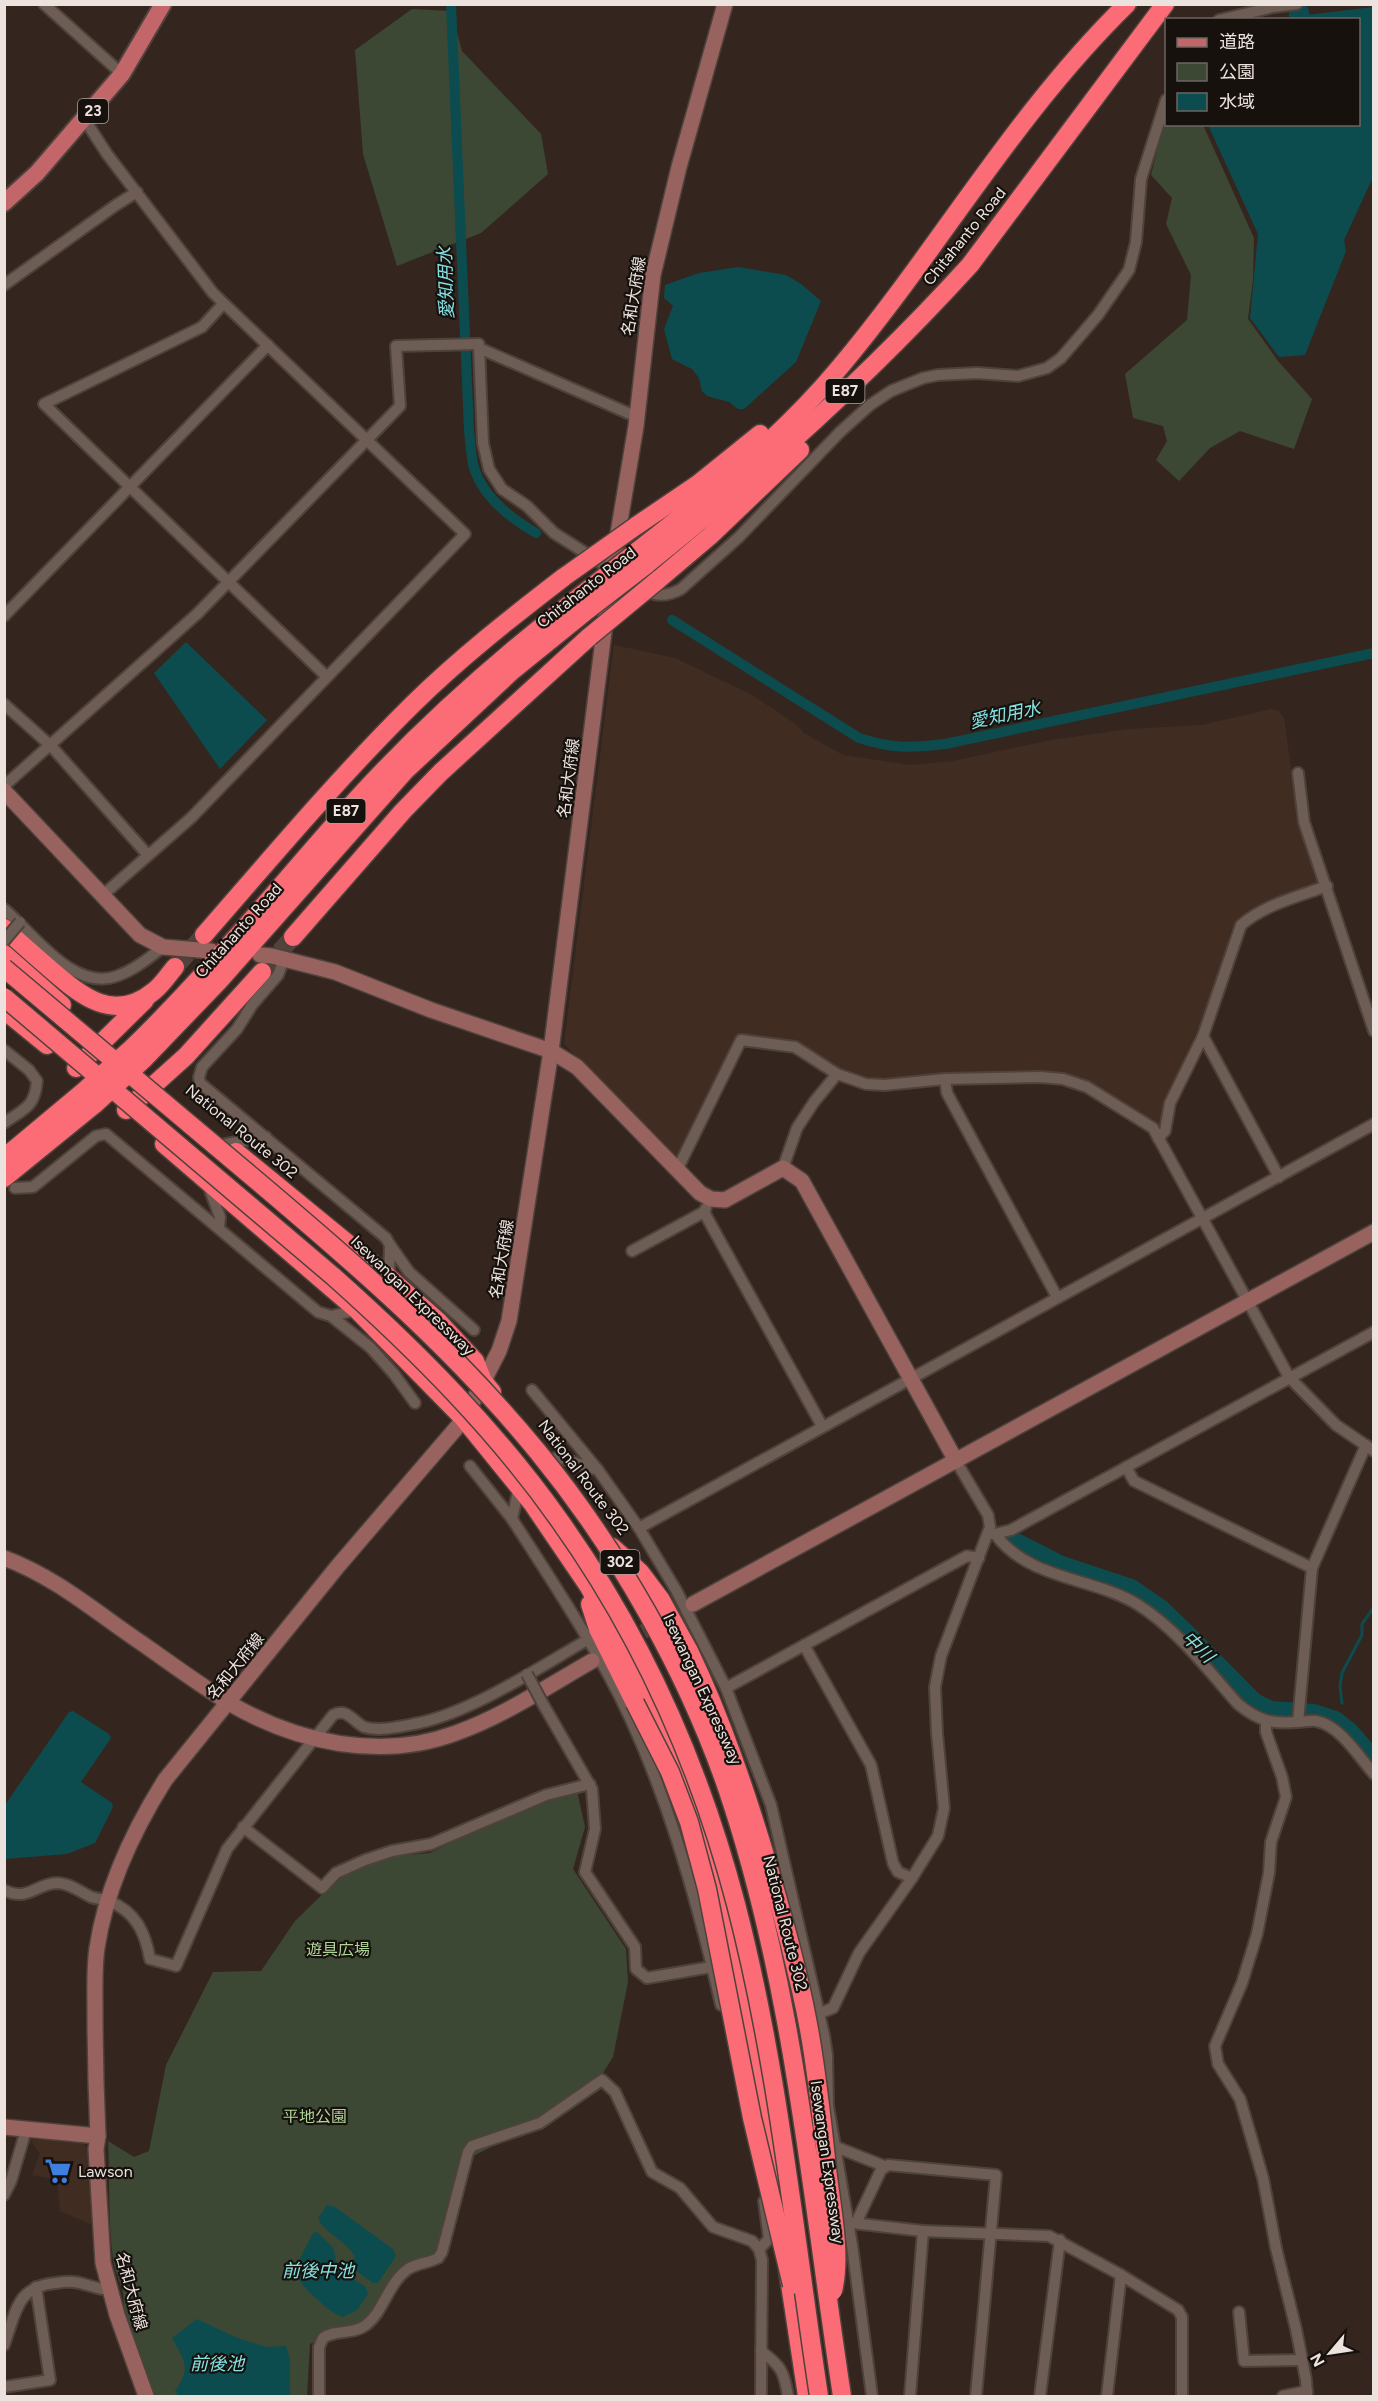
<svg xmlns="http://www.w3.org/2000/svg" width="1378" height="2401" font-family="Figtree,'Noto Sans JP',sans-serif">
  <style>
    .built { fill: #412c22 }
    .green { fill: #3c4834 }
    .water { fill: #0c4c4e }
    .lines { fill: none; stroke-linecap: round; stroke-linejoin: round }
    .stream { stroke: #0c4c4e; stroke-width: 3 }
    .canal { stroke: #0c4c4e; stroke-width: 10 }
    .river { stroke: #0c4c4e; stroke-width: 20 }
    .secondary-tunnel { stroke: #50423c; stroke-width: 15; stroke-dasharray: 15 8; stroke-linecap: butt }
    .highway-tunnel { stroke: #50423c; stroke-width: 18; stroke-dasharray: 18 9; stroke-linecap: butt }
    .street-casing { stroke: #4e423b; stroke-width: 14 }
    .secondary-casing { stroke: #4e423b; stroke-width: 18 }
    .primary-casing { stroke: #4e423b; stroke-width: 20 }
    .highway-casing { stroke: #4e423b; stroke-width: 21 }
    .street { stroke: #6e5d55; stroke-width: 10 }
    .secondary { stroke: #98625f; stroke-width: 15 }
    .primary { stroke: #c36669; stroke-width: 16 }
    .highway { stroke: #fb6c77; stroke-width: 18 }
    .street-bridge-casing { stroke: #4e423b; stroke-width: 14; stroke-linecap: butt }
    .highway-bridge-casing { stroke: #4e423b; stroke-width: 21; stroke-linecap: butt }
    .street-bridge { stroke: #6e5d55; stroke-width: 10 }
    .highway-bridge { stroke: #fb6c77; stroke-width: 18 }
    .labels { text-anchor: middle; stroke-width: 4.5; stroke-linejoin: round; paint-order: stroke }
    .shield { fill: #17110d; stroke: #aca39f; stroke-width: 1.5 }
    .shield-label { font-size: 15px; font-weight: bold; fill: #ece2de }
    .street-label { font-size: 16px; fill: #ece2de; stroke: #17110d }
    .park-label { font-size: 16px; fill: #b0d598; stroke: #17110d }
    .poi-label { font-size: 16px; fill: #ece2de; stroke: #17110d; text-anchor: start }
    .water-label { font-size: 18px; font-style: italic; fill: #84e2e4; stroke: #17110d }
  </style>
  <rect width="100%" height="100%" fill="#34261f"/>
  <g class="built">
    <polygon points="614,645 675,658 752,695 797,725 804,733 843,755 910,765 953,761 1051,740 1129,729 1202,725 1271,709 1279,711 1284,718 1298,818 1319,881 1315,886 1265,902 1253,909 1234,926 1230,932 1217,988 1165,1101 1163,1121 1156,1126 1087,1081 1061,1074 953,1073 907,1080 874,1080 857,1077 840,1070 781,1040 737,1034 679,1156 674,1157 564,1044"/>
    <polygon points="53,2139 82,2142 90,2153 94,2220 90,2224 60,2211 57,2180 32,2175 40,2154 31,2140"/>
  </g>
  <g class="green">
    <polygon points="412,9 451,11 462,51 541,134 548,174 481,233 397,266 363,154 355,50"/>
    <polygon points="1166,115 1166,124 1203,125 1254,238 1253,279 1248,319 1278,361 1312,399 1294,449 1240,431 1210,448 1179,481 1156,460 1167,441 1163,426 1133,418 1125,374 1187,320 1191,275 1166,224 1172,198 1151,175"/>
    <path d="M577,1791l8,36 -12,42 53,80 2,33 -15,75 -15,24 -39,30 -93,49 -20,76 -15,22 -27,18 -35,44 -59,24 -3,52h-156l-29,-83c6,-23 -6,-33 -9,-54 -5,-38 -3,-79 -5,-118l26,16 15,-6 17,-86 47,-93 48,-1 34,-50 44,-43 25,-11 34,-11 32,-3 62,-31z"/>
  </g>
  <g class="water">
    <polygon points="1373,7 1373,177 1344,240 1346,251 1305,355 1279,357 1250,318 1258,234 1208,125 1358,124 1358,20 1273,19"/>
    <polygon points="738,267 786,275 801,284 821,301 796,362 744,409 738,409 729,402 707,396 702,391 699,378 692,369 672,359 664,329 673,306 664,298 665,285 699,273"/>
    <polygon points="186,642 267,720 220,769 154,673"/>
    <polygon points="73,1711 109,1734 111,1738 81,1782 112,1803 113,1807 95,1843 67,1854 5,1859 5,1805 69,1712"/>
    <path d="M327,2205l8,2 58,42 3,7 -18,27h-5l-21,-15 -1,-5 4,-6c-8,-17 -30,-22 -37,-39z"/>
    <path d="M317,2232l16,15 4,17 7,9 22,14 2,7 -11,16 -14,7c-11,-4 -19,-11 -27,-19 -31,-26 -18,-33 -3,-65z"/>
    <path d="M197,2319l38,18 31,10 20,-1 4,13v37h-111l-4,-5c17,-23 9,-31 -3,-53z"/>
  </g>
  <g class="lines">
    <polyline class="stream" points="1342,1703 1340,1686 1342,1673 1362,1635 1362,1624 1374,1607"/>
    <g class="canal">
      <path d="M451,4l18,426c1,11 2,23 4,34 8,32 37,54 63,69"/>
      <path d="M672,620l187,118c34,11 52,10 86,6l429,-91"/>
    </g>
    <g class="river">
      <polyline points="1299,12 1299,20"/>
      <polyline points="1010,1540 1059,1565 1131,1589 1160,1609 1187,1635 1254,1703 1271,1711 1314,1714 1335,1721 1349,1732 1374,1761"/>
    </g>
    <polyline class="secondary-tunnel" points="623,1643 693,1604"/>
    <g class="highway-tunnel">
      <polyline points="175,967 204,935"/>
      <polyline points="262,972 293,937"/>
    </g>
    <g class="street-casing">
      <g id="street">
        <polyline points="44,4 122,74"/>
        <polyline points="1219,20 1273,7 1297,4"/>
        <polyline points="85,120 107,154 213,293 465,534 192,817 103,895"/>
        <polyline points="4,285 116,205 137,192"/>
        <polyline points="223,304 202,327 44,404 326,676"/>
        <polyline points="617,573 554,533 527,506 502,489 489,469 483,443 479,348 637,417"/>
        <path d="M643,589c13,9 25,7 38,0l58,-52 101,-105 30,-27 21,-14 32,-13 15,-3 39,-2 41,3 29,-8 14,-10 37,-43 31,-45 7,-28 5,-63 25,-79"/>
        <polyline points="4,616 268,345"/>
        <polyline points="4,704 51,746 147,854"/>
        <polyline points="1298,773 1304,822 1374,1031"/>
        <polyline points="4,786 197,614 400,406 396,346 479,344"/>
        <path d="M4,909c30,25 69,83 113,67 17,-6 32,-18 46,-29"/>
        <polyline points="284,959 278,975 252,1005 237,1029 202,1067 199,1077 200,1083 386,1238 390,1245 389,1277"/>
        <polyline points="1203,1036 1279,1177"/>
        <path d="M4,1050l25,20 8,11c-2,26 -13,28 -33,42"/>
        <polyline points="945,1079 947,1093 1057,1297"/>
        <path d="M1158,1138l7,-7 5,-28 33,-67 38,-111c25,-21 56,-28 86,-39"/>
        <polyline points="226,1144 266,1137"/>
        <polyline points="783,1168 797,1128 814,1102 837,1074"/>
        <polyline points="677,1170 741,1040 795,1047 837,1074 866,1084 885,1085 945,1079 1040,1077 1063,1079 1087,1087 1153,1128 1289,1377 1336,1425 1374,1451"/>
        <polyline points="207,1182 220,1217 219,1228"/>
        <polyline points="15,1188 33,1187 96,1136 106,1134 318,1312 331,1316 357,1310"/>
        <polyline points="704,1212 822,1426"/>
        <polyline points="390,1245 409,1272 474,1330"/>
        <polyline points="632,1251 704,1212 706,1208"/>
        <polyline points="331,1316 371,1348 394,1374 415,1403"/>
        <polyline points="532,1390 598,1470"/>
        <polyline points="548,1459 561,1458 598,1470 639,1528 676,1590 726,1688 771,1805 824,2035 827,2055 828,2106 852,2245 872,2396"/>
        <polyline points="470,1466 512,1519"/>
        <polyline points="1126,1467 1134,1481 1312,1568"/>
        <path d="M519,1487l-7,32c33,51 67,102 96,155 54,99 88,221 113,331"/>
        <polyline points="639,1528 1374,1124"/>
        <polyline points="989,1533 995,1534 1011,1530 1374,1332"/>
        <path d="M995,1534c34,46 97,43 142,70 40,25 70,65 101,100 21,17 33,20 60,18 5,0 13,-2 18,-1 24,4 43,36 58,53"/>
        <polyline points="804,1645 871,1765 893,1863 898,1872 912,1878"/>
        <polyline points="726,1688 967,1556 979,1558"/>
        <polyline points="543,1704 592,1789 595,1829 585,1872 635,1947 636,1969 647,1978 711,1967"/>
        <polyline points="1266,1722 1266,1732 1282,1777 1286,1797 1271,1842 1269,1873 1257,1934 1242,1983 1215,2046 1218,2064 1240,2099 1263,2178 1276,2248 1296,2329 1306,2380 1307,2396"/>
        <polyline points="1298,1722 1312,1568 1366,1445"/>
        <polyline points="243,1827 322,1888 336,1873 365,1860 392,1851 431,1844 546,1795 590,1784"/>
        <path d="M4,1890c24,12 31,-6 53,-7 12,0 24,9 34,14 6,2 12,2 18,4 27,11 36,31 41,58l26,7 51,-117 106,-134c14,-8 20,7 31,12 16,5 39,-1 55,-4 55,-12 119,-55 168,-83"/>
        <polyline points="820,2013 833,2008 859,1953 912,1878 938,1836 944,1808 937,1733 935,1687 941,1656 990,1527 988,1515 956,1461"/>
        <polyline points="836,2147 884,2166"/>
        <polyline points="4,2195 11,2181 26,2130"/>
        <polyline points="852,2223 923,2231"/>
        <polyline points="856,2223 881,2170 888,2165 996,2175 976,2396"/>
        <polyline points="1239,2312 1244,2361 1302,2360"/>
        <path d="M4,2345c12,-32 12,-59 52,-62 6,-1 12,-2 18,-1 14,2 21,7 36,8"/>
        <path d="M761,2351c20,15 23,20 27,45"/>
        <polyline points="4,2387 50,2380 36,2287"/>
        <path d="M319,2396v-49l4,-9c12,-9 30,-3 43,-13 18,-14 22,-42 42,-56 9,-6 21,-6 30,-11l4,-6 26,-100 4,-6 68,-23 62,-43 13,12 37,80 28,16 33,39 39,14 7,8"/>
        <polyline points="761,2396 762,2260 759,2249 769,2239 764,2201"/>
        <polyline points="910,2396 923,2231 1049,2236 1121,2275 1178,2310 1182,2317 1182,2396"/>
        <polyline points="1040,2396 1060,2240"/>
        <polyline points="1107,2396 1121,2275"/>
        <polyline points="1283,2396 1307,2391"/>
      </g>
    </g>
    <g class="secondary-casing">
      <g id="secondary">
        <polyline points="4,791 140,935 163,947 211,951"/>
        <polyline points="260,955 272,956 335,972 431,1010 551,1051 577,1067 700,1193 711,1199 725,1200 783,1168 802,1181 956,1461"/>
        <path d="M4,1558c52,19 94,56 139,86 28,20 57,41 86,59 68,40 152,58 227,30 48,-17 92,-47 136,-72"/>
        <polyline points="693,1604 1374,1232"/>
        <polyline points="4,2127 98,2136"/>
        <path d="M146,2396l-29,-81 -14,-52 -7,-114 2,-13c-2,-43 -3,-85 -3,-128 0,-20 -1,-40 2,-60 9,-60 36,-117 68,-168l173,-214 126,-147 35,-68 10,-30 42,-270 61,-482 24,-143 17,-151 26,-108 46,-163"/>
      </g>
    </g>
    <g class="primary-casing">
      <polyline id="primary" points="4,203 37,173 122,74 163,4"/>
    </g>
    <g class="highway-casing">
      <g id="highway">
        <polyline points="636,526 698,484 760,434"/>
        <path d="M636,552c72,-56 145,-114 204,-185 99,-118 176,-255 287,-363"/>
        <path d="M646,565c115,-92 225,-191 324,-300l195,-261"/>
        <polyline points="658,580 710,536 800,450"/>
        <path d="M4,928c15,14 30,27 45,40 32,28 65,56 105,23 8,-6 15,-17 21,-24"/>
        <path d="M204,935c68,-78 136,-159 210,-232 47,-46 98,-86 150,-126"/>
        <polyline points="293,937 403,811 441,772 589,637"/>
        <polyline points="4,954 62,1005"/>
        <polyline points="4,1010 47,1045"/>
        <path d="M132,1048c80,-78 149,-164 223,-247 68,-75 145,-143 225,-205"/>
        <polyline points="144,1059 219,981 405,771 512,671 590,608"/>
        <polyline points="76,1068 145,1000"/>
        <polyline points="126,1110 186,1056 262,972"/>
        <polyline points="164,1144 357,1310 464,1419 532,1503 589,1587 651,1698 681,1769 706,1848 751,2032 777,2193"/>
        <polyline points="236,1152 385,1274 439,1322 475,1361 483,1381 492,1392"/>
        <polyline points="4,1158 83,1092"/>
        <polyline points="4,1178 95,1104"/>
        <polyline points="612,1547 640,1572 661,1600 689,1651"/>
        <polyline points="590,1604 598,1629 635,1703"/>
        <polyline points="788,2271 807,2396"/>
      </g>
    </g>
    <use href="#street" class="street"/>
    <use href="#secondary" class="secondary"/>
    <use href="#primary" class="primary"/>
    <use href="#highway" class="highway"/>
    <g class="street-bridge-casing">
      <g id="street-bridge">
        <polyline points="4,941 20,922"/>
        <polyline points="527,1674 543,1704"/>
      </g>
    </g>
    <g class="highway-bridge-casing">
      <g id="highway-bridge">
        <polyline points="564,577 636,526"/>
        <polyline points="580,596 636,552"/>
        <polyline points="590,608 646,565"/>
        <polyline points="589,637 658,580"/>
        <path d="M4,968c82,69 164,138 246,207 102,86 203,173 288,277 80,98 149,219 190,339 66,196 83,403 114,605"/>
        <path d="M4,997l329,279c83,74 163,154 227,245 82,115 140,246 176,383 42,161 58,328 83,492"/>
        <polyline points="83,1092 132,1048"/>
        <polyline points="95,1104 144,1059"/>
        <path d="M689,1651c33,69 57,141 79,214 15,52 30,105 40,159 9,47 14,96 19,144 4,37 15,87 6,123"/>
        <polyline points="635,1703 670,1772 689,1822 707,1889 752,2118 792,2285"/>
      </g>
    </g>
    <use href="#street-bridge" class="street-bridge"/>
    <use href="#highway-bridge" class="highway-bridge"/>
  </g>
  <defs>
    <g id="supermarket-bare" transform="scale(2.07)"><path d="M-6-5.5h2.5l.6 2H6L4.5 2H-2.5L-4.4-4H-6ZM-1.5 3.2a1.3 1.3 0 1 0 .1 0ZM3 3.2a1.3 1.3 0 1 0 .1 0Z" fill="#3f7fe0" stroke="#17110d" stroke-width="2.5" paint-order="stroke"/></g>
  </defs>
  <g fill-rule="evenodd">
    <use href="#supermarket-bare" x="58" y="2171"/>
  </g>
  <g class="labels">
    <g class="shield">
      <rect x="78" y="99" width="30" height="24" rx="4.5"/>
      <rect x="825.5" y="379" width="39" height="24" rx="4.5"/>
      <rect x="326.5" y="799" width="39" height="24" rx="4.5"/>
      <rect x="600.5" y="1550" width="39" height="24" rx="4.5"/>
    </g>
    <g class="shield-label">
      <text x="93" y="116">23</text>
      <text x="845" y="396">E87</text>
      <text x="346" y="816">E87</text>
      <text x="620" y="1567">302</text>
    </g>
    <g class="street-label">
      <text transform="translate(964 236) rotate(-51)" y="6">Chitahanto Road</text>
      <text transform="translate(633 296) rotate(-81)" y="6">名和大府線</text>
      <text transform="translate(586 587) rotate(-38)" y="6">Chitahanto Road</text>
      <text transform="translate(568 778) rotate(-83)" y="6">名和大府線</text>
      <text transform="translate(238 930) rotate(-48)" y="6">Chitahanto Road</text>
      <text transform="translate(242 1131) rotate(39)" y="6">National Route 302</text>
      <text transform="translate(501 1259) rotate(-81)" y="6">名和大府線</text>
      <text transform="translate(413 1295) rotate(44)" y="6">Isewangan Expressway</text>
      <text transform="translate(584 1477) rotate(53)" y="6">National Route 302</text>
      <text transform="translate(235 1666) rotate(-51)" y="6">名和大府線</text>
      <text transform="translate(703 1689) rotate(65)" y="6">Isewangan Expressway</text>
      <text transform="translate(786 1923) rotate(76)" y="6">National Route 302</text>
      <text transform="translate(828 2162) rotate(82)" y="6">Isewangan Expressway</text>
      <text transform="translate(132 2291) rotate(75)" y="6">名和大府線</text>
    </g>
    <g class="park-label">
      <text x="338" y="1955">遊具広場</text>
      <text x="315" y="2122">平地公園</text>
    </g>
    <g class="poi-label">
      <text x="78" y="2177">Lawson</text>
    </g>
    <g class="water-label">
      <text transform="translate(446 283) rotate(-92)" y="6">愛知用水</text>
      <text transform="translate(1005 715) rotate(-12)" y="6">愛知用水</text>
      <text transform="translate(1198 1647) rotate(44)" y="6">中川</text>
      <text x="318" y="2277">前後中池</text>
      <text x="217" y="2370">前後池</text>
    </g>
  </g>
  <rect width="1378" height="2401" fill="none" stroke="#ece2de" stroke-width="12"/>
  <rect x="1165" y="18" width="195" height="108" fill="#17110d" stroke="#6c6561" stroke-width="1.5"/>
  <rect x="1177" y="38" width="30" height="9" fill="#c36669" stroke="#6c6561" stroke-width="1.5"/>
  <text x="1219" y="48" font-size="18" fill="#ece2de">道路</text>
  <rect x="1177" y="63" width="30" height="18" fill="#3c4834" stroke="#6c6561" stroke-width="1.5"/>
  <text x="1219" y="78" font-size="18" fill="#ece2de">公園</text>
  <rect x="1177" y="93" width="30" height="18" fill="#0c4c4e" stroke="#6c6561" stroke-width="1.5"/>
  <text x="1219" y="108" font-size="18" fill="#ece2de">水域</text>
  <g transform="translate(1330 2353) rotate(241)" stroke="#17110d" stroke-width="4.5" paint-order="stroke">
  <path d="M0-4.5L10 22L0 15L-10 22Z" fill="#ece2de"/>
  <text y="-9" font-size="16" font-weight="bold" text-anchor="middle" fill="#ece2de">N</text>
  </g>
</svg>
